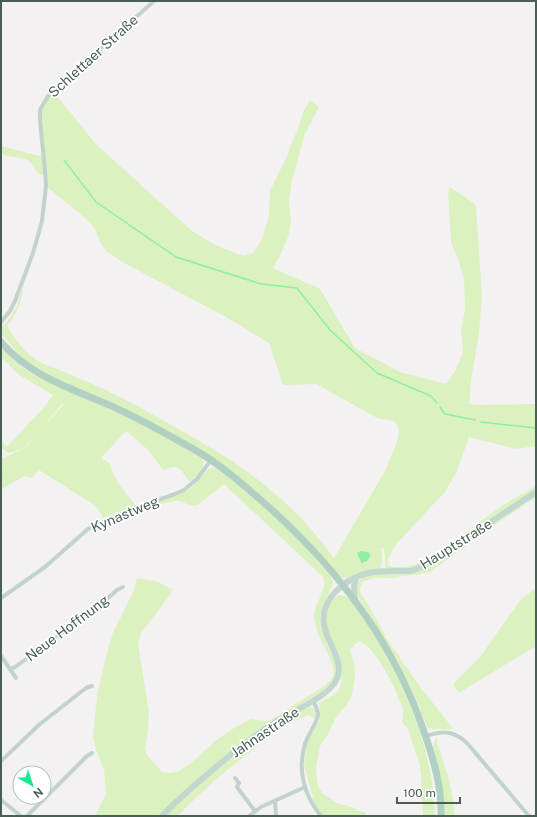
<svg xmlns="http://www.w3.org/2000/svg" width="537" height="817" font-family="'Public Sans',sans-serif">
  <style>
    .green { fill: #dcf1c0 }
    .water { fill: #8cefa4 }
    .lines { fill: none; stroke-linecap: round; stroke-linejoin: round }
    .stream { stroke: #8cefa4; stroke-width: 1.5 }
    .street { stroke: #c2d3cb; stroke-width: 4 }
    .secondary { stroke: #c2d8ce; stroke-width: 6 }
    .primary { stroke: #b1d0c1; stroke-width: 7 }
    .labels { text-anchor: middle; stroke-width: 3.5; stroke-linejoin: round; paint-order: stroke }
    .street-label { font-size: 14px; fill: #485f54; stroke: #fff }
  </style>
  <rect width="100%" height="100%" fill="#f4f1f3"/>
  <g class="green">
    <path d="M53,91l42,52 25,23 72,65 23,14 28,11 10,-3 9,-14 7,-24 1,-24 16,-33 14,-35 3,-11 7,-12 9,7 -14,27 -13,46 -3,21 2,22 -3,14 -7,17 -8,14 47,21 35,59 45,24 46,12 8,-11 9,-20 -2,-24 4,-18 -1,-33 -7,-22 -6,-13 -3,-50 2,-6 26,18 6,92 -3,36 -8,47 -2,24 4,1 63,-1v42l-20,3 -47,-12 -12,34 -12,21 -49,52 -8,15 1,7 4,1h12l15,-4 10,-5 73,-53 28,-16 5,-4v12l-43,29 -63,46c-10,3 -18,3 -28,4 -3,1 -6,2 -10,2 -10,0 -20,-2 -30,4l-2,7 1,5 6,9 24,43 10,12 -2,-1 25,35 28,35 1,1 -2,2c-8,-2 -16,1 -24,-3 -9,-25 -20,-49 -33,-72 -9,-15 -19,-29 -27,-44 -4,-8 -12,-16 -10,-25 2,-12 19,-12 28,-13v-14l-1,-11 -3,1c1,7 2,14 -1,20l-34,9h-3l-3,-2c-15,-18 -31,-35 -48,-51 -23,-23 -47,-44 -73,-63l-154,-79 -28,-15 -16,-11 -19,-23 -1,-6 9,-10 7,-12 4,-15h2c-3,13 -7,25 -16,35 7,12 16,25 28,33 6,4 14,7 22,10 14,6 30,12 44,19 36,17 73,38 107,58 34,20 66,44 94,73 11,12 22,26 32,39l51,-87 12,-29 2,-12 -4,-9 -16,-2 -63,-35 -33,1 -14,-42 -43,-26 -102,-54 -17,-11 -5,-6 -7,-17 -4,-5 -12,-11 -33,-27v-10c-12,-1 -10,-9 -17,-15 -8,-6 -21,-2 -28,-8v-7l34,9 9,1 -4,-46z"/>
    <path d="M1,348l10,10 15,12 13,8 70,31 46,21 47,29 2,4c-2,8 -8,14 -14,19 -10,-12 -11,-21 -26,-11l-17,-22 -21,-18 -24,26v2l8,4 1,6 7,14 10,13 8,9 -33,13 -7,-12 -57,-36 -7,8 -8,-2 -23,14v-19l2,-2 -2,-2v-9h3l16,-8 8,-6 36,-40h-2c-11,13 -28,36 -41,45 -4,2 -8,3 -12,4l-8,-5v-6l6,4 3,-2 35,-38 8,-11 -34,-20 -18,-18z"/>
    <path d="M211,468h4l18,13 48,41 27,28 24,28 1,7 -11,22 -2,10 1,11 6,13 -1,1 5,11h2l2,5 1,11 -2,9 -5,7 -8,7 -49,30 -108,88 -5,6h-64l11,-22 -2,-24 -8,-20 -3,-13 4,-41 11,-48 5,-15 21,-43 3,-12 19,3 17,9 -12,17 -20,26 -3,11 11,69 -1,18 -3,18 3,7 14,16 9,1 10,-3 11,-8 22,-20 20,-14 17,-9 14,2 6,-1c11,-7 23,-15 34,-22 8,-5 22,-12 27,-20 4,-8 -1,-18 -5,-26 -5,-11 -13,-24 -13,-37 1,-12 14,-27 9,-38l-99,-93 -26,21c-10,3 -12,-5 -23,-4 -21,3 -40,13 -59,22l-2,-4 37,-15 34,-12 8,-6 14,-16z"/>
    <polygon points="536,588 536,646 459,693 453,684 480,657 521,599"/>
    <path d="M339,595c2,0 4,0 6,1 6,3 13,16 17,21 39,55 72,132 73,199h-12l-2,-44 -3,-13 -6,-17 -4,-13 -4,-4 -2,-3 1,-8v-6c-9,-20 -23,-57 -44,-67l-4,3 -5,6 4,13 1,10 -1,11 -2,10 -4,9 -13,16 -7,15 -8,12 -4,22 1,13 2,7 4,6 11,7 5,3 10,2 17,7 -2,3h-41l-4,-4 -8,-14 2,-1 -9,-31 2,-18 4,-10 9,-17 1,-5 -1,-13c5,-4 17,-8 20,-14 2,-4 3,-15 3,-20 -8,-21 -29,-58 -3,-74z"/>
    <path d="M310,707c6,2 6,7 5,12l-6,-4 -25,10 -68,54 -39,37h-12c35,-32 72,-67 111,-92 10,-6 20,-11 30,-16z"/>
    <path d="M438,738l-1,4c7,22 18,51 17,74h-9l-2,-25 -10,-45 2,-7z"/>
  </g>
  <polygon class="water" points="361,551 368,552 370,554 370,557 367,561 362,563 361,562 357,553"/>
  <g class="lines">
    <g class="stream">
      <polyline points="64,160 96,202 176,257 261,284 297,288 330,330 377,373 431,396 437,403"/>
      <polyline points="440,407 445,414 475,420"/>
      <polyline points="481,422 536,428"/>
    </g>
    <g class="street">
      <polyline points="1,322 10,311 15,301 33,253 42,221 46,186 45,170 40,121 40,110 48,96 53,91 154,1"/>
      <polyline points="1,598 45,567 88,529 127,511 175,494 184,490 197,479 211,460"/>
      <polyline points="1,656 16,678"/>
      <polyline points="11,669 15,667 98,607 117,590 123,587"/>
      <path d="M313,701c2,4 5,9 5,14 -1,8 -10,20 -13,29 -8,25 -1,52 16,72"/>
      <path d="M426,736c17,-5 27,-6 41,7l62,73"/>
      <polyline points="1,761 40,724 86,688 92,686"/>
      <polyline points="235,778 239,783 237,787 255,811"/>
      <polyline points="1,800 21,816"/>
      <polyline points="275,801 276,816"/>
      <polyline points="27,816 87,756 92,753"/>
      <polyline points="249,816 261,807 305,787"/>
    </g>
    <g class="secondary">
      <polyline points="355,602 354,585 356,578"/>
      <path d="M162,816c10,-11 22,-21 33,-31 25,-22 51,-44 79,-62 17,-11 47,-23 59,-38 15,-19 -3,-37 -8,-56 -8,-28 19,-50 43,-56 13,-3 27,-2 40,-2l6,-1 12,-5 110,-73"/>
    </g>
    <path class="primary" d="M1,342c29,34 69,46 108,63 21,9 41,20 61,31 14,8 28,15 41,24 22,15 41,32 61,50 66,60 122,134 151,219 10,28 19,58 18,87"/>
  </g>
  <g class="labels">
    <g class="street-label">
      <text transform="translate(93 56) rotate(-42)" y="5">Schlettaer Straße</text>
      <text transform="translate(125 514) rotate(-23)" y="5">Kynastweg</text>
      <text transform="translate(456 544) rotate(-32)" y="5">Hauptstraße</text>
      <text transform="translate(67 628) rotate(-37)" y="5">Neue Hoffnung</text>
      <text transform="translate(265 732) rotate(-34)" y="5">Jahnastraße</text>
    </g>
  </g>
  <rect width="537" height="817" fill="none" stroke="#485f54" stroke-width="4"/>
  <g transform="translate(32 785) rotate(141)"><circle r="19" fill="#ffffff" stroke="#b6bfbb"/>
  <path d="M0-3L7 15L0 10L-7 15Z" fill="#15ea94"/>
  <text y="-6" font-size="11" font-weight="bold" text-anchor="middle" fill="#485f54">N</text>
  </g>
  <path d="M397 797v6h63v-6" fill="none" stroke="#485f54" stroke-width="2"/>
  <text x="403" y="797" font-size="12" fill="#485f54" stroke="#ffffff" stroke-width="3" paint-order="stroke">100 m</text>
</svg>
